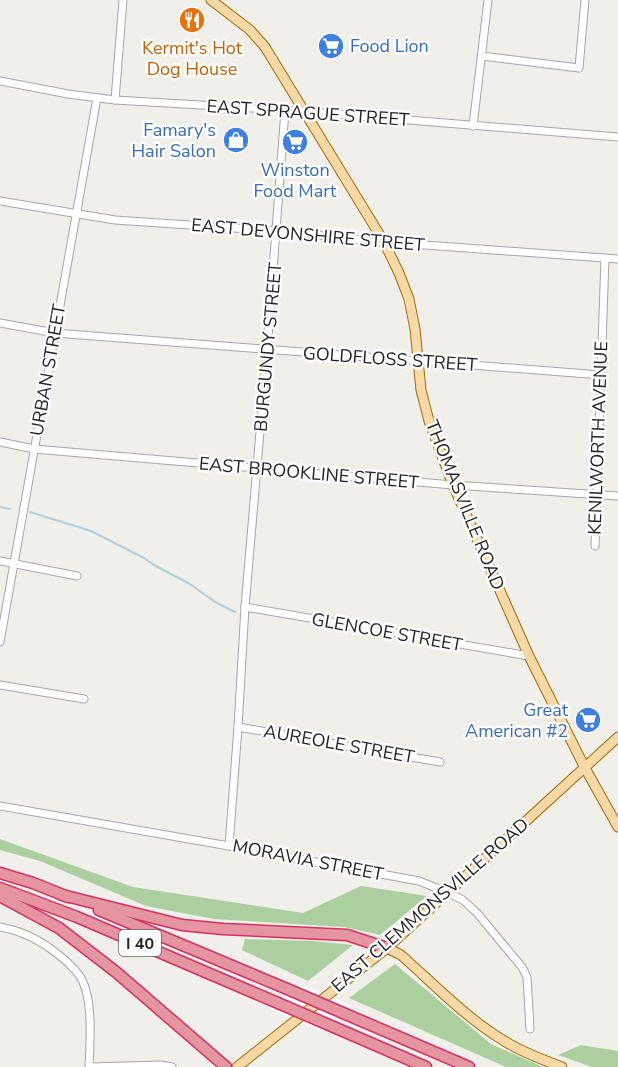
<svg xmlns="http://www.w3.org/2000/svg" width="618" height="1067" font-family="'Nunito Sans',sans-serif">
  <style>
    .forest { fill: #accfa0 }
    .pier { fill: #fff }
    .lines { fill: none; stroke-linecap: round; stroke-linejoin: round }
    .stream { stroke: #acd0dd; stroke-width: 2 }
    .minor-casing { stroke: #a6a6a6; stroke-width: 9 }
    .major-casing { stroke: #9a6e06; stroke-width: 11 }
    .highway-casing { stroke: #d53063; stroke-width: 13 }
    .minor { stroke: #fff; stroke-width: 7 }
    .major { stroke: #f9d8a7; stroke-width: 9 }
    .highway { stroke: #e595a1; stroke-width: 10 }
    .highway-bridge-casing { stroke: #d53063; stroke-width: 13; stroke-linecap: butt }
    .highway-bridge { stroke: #e595a1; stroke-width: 10 }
    .labels { text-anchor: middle; stroke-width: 5; stroke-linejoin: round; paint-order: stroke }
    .shield { fill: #fff; stroke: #646464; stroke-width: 1.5 }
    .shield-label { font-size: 16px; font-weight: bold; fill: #222 }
    .shop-label { font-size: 18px; fill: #366cbe; stroke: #fff; text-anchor: end }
    .food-label { font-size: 18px; fill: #c56008; stroke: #fff }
    .street-label { font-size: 18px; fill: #222; stroke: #fff }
  </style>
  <rect width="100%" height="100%" fill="#f1efe9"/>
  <g class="forest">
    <polygon points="0,839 133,887 303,913 361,886 427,896 380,935 344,927 214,919 146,906 40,861 0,850"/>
    <polygon points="245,939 313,941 353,945 308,981 242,950"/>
    <polygon points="395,964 491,1044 543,1067 506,1067 349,998"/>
    <polygon points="581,1045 618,1051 618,1067 592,1067 558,1055"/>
  </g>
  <polygon class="pier" points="301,984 352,1006 321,1031 270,1009"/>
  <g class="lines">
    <g class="stream">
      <polyline points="0,507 10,509"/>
      <polyline points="30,512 91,531 144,558 154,565 190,584 215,602 235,612"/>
    </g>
    <g class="minor-casing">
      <g id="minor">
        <polyline points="482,56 579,68 585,0"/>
        <polyline points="0,81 68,94 115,100 285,110 618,137"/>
        <polyline points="115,100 123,0"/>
        <polyline points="473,126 488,0"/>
        <polyline points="0,201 115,220 277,231 384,242 618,259"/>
        <polyline points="0,323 55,333 601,375"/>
        <polyline points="0,442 34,449 453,485 618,496"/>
        <polyline points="595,546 605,258"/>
        <polyline points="0,561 77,576"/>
        <polyline points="245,607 529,656"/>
        <polyline points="0,642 97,98"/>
        <polyline points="0,685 84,699"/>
        <polyline points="238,727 440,762"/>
        <polyline points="0,806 229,846 419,881 449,893 463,900 477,913 522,967 527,977 530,1029"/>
        <polyline points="229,846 238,727 245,607 267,350 285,110"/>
        <path d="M0,927c20,4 34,10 51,22 11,8 20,15 28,26 15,21 11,67 10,92l72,-2 11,2"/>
      </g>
    </g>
    <g class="major-casing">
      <g id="major">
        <polyline points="211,0 250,30 265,47 384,242 399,273 409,299 415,329 421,390 429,421 453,485 529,656 585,768 618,827"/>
        <path d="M387,948l14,7c34,30 66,64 105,87 18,11 37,18 56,25"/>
        <polyline points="237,1067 387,948 618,737"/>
      </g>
    </g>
    <g class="highway-casing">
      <g id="highway">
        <polyline points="0,873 33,883 68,897"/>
        <polyline points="0,888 77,917 278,1003"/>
        <polyline points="62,895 182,925 223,929 347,935 387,948"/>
        <polyline points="0,896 59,928 116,972 226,1067"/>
        <polyline points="99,910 292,991"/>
        <polyline points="343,1013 469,1067"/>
        <polyline points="329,1025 426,1067"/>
      </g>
    </g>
    <use href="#minor" class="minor"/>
    <use href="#major" class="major"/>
    <use href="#highway" class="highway"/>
    <g class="highway-bridge-casing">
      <g id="highway-bridge">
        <polyline points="292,991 343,1013"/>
        <polyline points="278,1003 329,1025"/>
      </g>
    </g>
    <use href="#highway-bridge" class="highway-bridge"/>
  </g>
  <defs>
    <g id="restaurant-disc" transform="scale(1.35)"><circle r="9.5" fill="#e8710a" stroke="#fff"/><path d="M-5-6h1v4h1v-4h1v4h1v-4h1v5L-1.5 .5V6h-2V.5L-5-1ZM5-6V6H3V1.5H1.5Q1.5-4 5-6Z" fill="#fff"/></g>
    <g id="supermarket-disc" transform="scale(1.35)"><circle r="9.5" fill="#3f7fe0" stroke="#fff"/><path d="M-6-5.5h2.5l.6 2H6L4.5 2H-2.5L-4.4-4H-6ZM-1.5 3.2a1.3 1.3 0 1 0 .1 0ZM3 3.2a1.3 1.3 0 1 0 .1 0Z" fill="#fff"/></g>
    <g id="shop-disc" transform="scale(1.35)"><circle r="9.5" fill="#3f7fe0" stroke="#fff"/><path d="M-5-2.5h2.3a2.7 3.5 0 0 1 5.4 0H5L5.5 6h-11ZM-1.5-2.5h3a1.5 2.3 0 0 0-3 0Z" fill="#fff"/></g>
  </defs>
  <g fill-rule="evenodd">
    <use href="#restaurant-disc" x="192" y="20"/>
    <use href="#supermarket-disc" x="331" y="46"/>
    <use href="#shop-disc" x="236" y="140"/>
    <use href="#supermarket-disc" x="295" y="142"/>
    <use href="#supermarket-disc" x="588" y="720"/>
  </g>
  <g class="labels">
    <rect class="shield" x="119" y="930" width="42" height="26" rx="4.5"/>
    <g class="shield-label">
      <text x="140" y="949">I 40</text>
    </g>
    <g class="shop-label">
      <text x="350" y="52" text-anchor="start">Food Lion</text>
      <text x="216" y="136">Famary's<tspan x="216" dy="21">Hair Salon</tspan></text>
      <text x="295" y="176" text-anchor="middle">Winston<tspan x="295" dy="21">Food Mart</tspan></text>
      <text x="568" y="716">Great<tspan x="568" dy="21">American #2</tspan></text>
    </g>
    <g class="food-label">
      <text x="192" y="54">Kermit's Hot<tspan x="192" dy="21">Dog House</tspan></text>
    </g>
    <g class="street-label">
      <text transform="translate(308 113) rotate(4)" y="6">EAST SPRAGUE STREET</text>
      <text transform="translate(308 235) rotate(5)" y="6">EAST DEVONSHIRE STREET</text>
      <text transform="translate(268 347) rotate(-85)" y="6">BURGUNDY STREET</text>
      <text transform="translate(390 359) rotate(4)" y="6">GOLDFLOSS STREET</text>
      <text transform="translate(48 370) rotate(-80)" y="6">URBAN STREET</text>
      <text transform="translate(598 438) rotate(-88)" y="6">KENILWORTH AVENUE</text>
      <text transform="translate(309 473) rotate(5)" y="6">EAST BROOKLINE STREET</text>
      <text transform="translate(465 505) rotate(68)" y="6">THOMASVILLE ROAD</text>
      <text transform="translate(387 632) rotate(10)" y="6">GLENCOE STREET</text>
      <text transform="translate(339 744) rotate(10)" y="6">AUREOLE STREET</text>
      <text transform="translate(308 860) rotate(11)" y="6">MORAVIA STREET</text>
      <text transform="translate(430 905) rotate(-41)" y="6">EAST CLEMMONSVILLE ROAD</text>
    </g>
  </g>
</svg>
